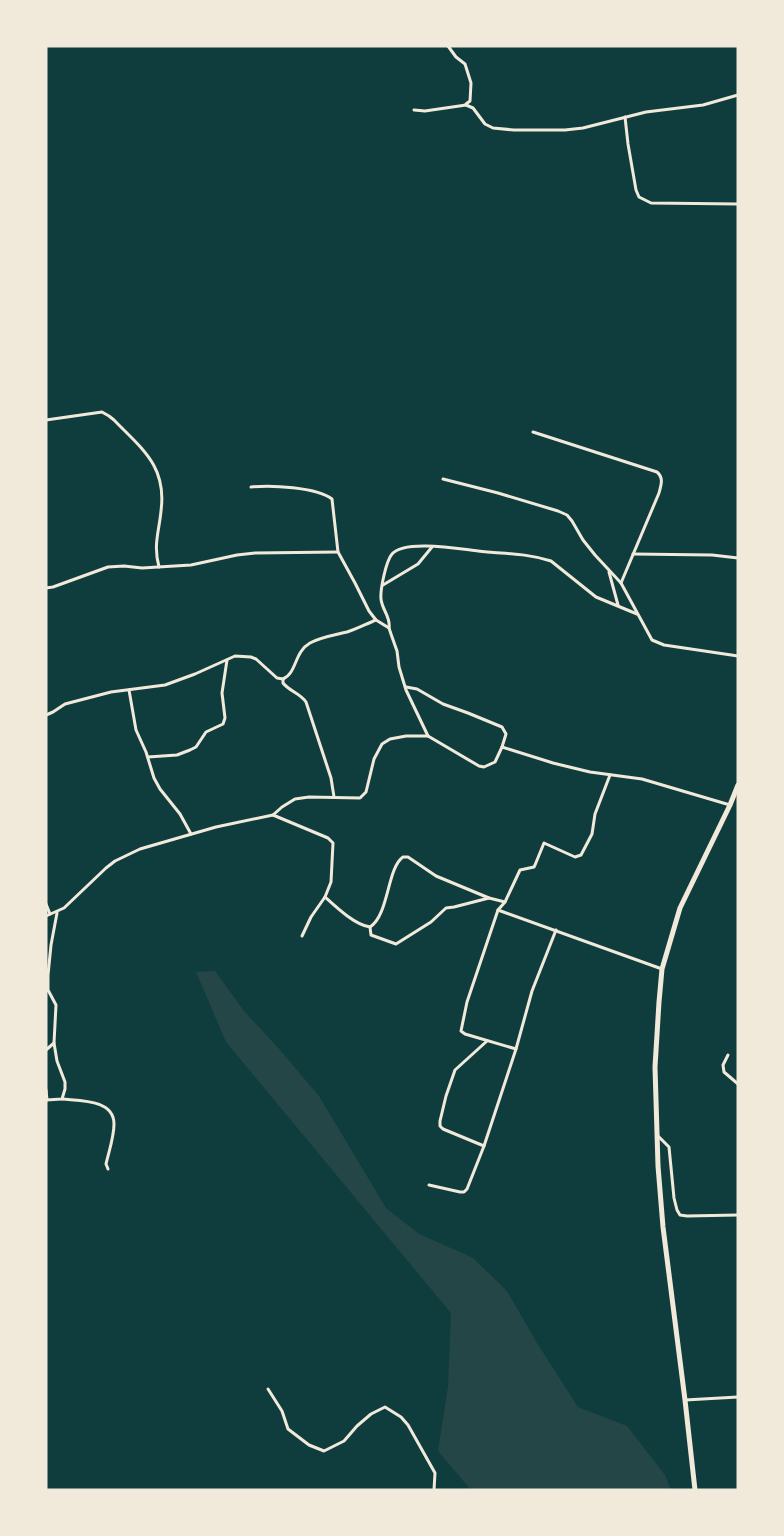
<svg xmlns="http://www.w3.org/2000/svg" width="784" height="1536" font-family="Inter,sans-serif">
  <style>
    .green { fill: #244646 }
    .lines { fill: none; stroke-linecap: round; stroke-linejoin: round }
    .minor { stroke: #f1e9da; stroke-width: 3 }
    .secondary { stroke: #f1e9da; stroke-width: 5 }
  </style>
  <rect width="100%" height="100%" fill="#0f3d3e"/>
  <polygon class="green" points="215,971 244,1011 280,1050 319,1096 386,1208 419,1234 473,1258 507,1291 537,1343 578,1407 627,1426 665,1475 671,1490 471,1490 438,1451 448,1387 451,1313 226,1042 196,972"/>
  <g class="lines">
    <g class="minor">
      <polyline points="448,46 456,57 465,64 471,83 470,101 466,104"/>
      <polyline points="414,110 425,111 466,105 473,108 485,124 493,128 514,130 565,130 583,128 646,112 703,105 738,95"/>
      <polyline points="625,117 628,144 636,190 639,197 651,203 738,204"/>
      <path d="M46,420l56,-8 7,4 5,4c28,29 53,46 47,91 -2,21 -8,34 -2,56"/>
      <path d="M533,432l124,40c7,6 4,13 2,21l-38,90"/>
      <polyline points="443,479 498,493 558,511 567,515 572,521 583,540 595,555 621,583 652,640 664,645 738,656"/>
      <path d="M251,487c20,-2 65,0 81,12l6,53 17,31 14,28 7,9 13,8 2,6 6,17 2,16 7,23 22,46"/>
      <polyline points="633,554 712,555 738,558"/>
      <polyline points="609,572 618,605"/>
      <polyline points="383,585 418,564 432,547"/>
      <polyline points="46,588 53,587 108,567 124,566 142,568 191,565 237,555 255,553 338,552"/>
      <path d="M389,628c2,-11 -7,-18 -8,-29 -1,-9 5,-38 11,-45 12,-15 68,-5 86,-3 25,3 49,2 73,10l45,36 41,17"/>
      <path d="M283,679v4c6,8 17,10 23,19l25,76 3,19"/>
      <polyline points="406,687 417,689 443,704 468,713 502,727 506,734 502,747"/>
      <polyline points="129,690 136,730 146,752 154,778 160,789 180,814 191,834"/>
      <path d="M46,715l7,-3 12,-8 46,-12 54,-7 30,-11 40,-18 16,1 5,2 21,19 6,1c14,-6 11,-27 27,-36 11,-6 25,-8 37,-11 10,-3 19,-8 29,-12"/>
      <polyline points="148,757 177,755 190,750 196,747 206,732 223,724 225,718 222,693 227,660"/>
      <polyline points="273,815 328,838 333,843 331,882 325,897 311,917 302,936"/>
      <path d="M325,897c11,10 30,28 45,30"/>
      <polyline points="46,904 50,914"/>
      <polyline points="498,910 662,969"/>
      <polyline points="46,916 64,908 106,868 115,861 140,849 216,827 273,815 282,807 295,799 309,797 360,798 366,792 374,759 382,744 390,739 406,736 428,736 479,766 484,767 495,762 502,747 553,763 590,772 642,779 730,805"/>
      <path d="M370,927c19,-12 17,-59 33,-70h5l28,19 53,22 16,4"/>
      <polyline points="370,927 371,935 396,944 431,922 446,908 454,907 489,898"/>
      <polyline points="516,1049 465,1034 461,1031 467,1002 498,910 505,902 520,870 534,867 535,865 544,843 575,857 581,855 592,834 595,814 610,775"/>
      <polyline points="46,1050 54,1043"/>
      <polyline points="728,1055 723,1065 724,1072 738,1084"/>
      <polyline points="46,1090 47,1100"/>
      <path d="M62,1099c17,2 52,0 52,25 0,13 -5,27 -8,40l2,5"/>
      <polyline points="46,1100 62,1099 65,1089 65,1082 57,1061 54,1043 56,1005 48,990 48,975 51,945 57,913"/>
      <polyline points="657,1135 669,1147 674,1198 677,1210 680,1215 687,1216 738,1215"/>
      <polyline points="484,1146 443,1129 440,1126 440,1121 446,1096 455,1070 487,1041"/>
      <polyline points="429,1185 460,1192 464,1192 467,1189 484,1146 516,1049 532,991 556,930"/>
      <polyline points="268,1389 282,1411 288,1429 309,1445 324,1451 344,1441 357,1426 371,1414 385,1407 401,1417 408,1425 435,1473 434,1490"/>
      <polyline points="685,1400 738,1397"/>
    </g>
    <polyline class="secondary" points="695,1490 685,1400 663,1227 658,1166 655,1067 659,1002 662,969 680,908 730,805 738,785"/>
  </g>
  <rect width="784" height="1536" fill="none" stroke="#f1e9da" stroke-width="95"/>
</svg>
